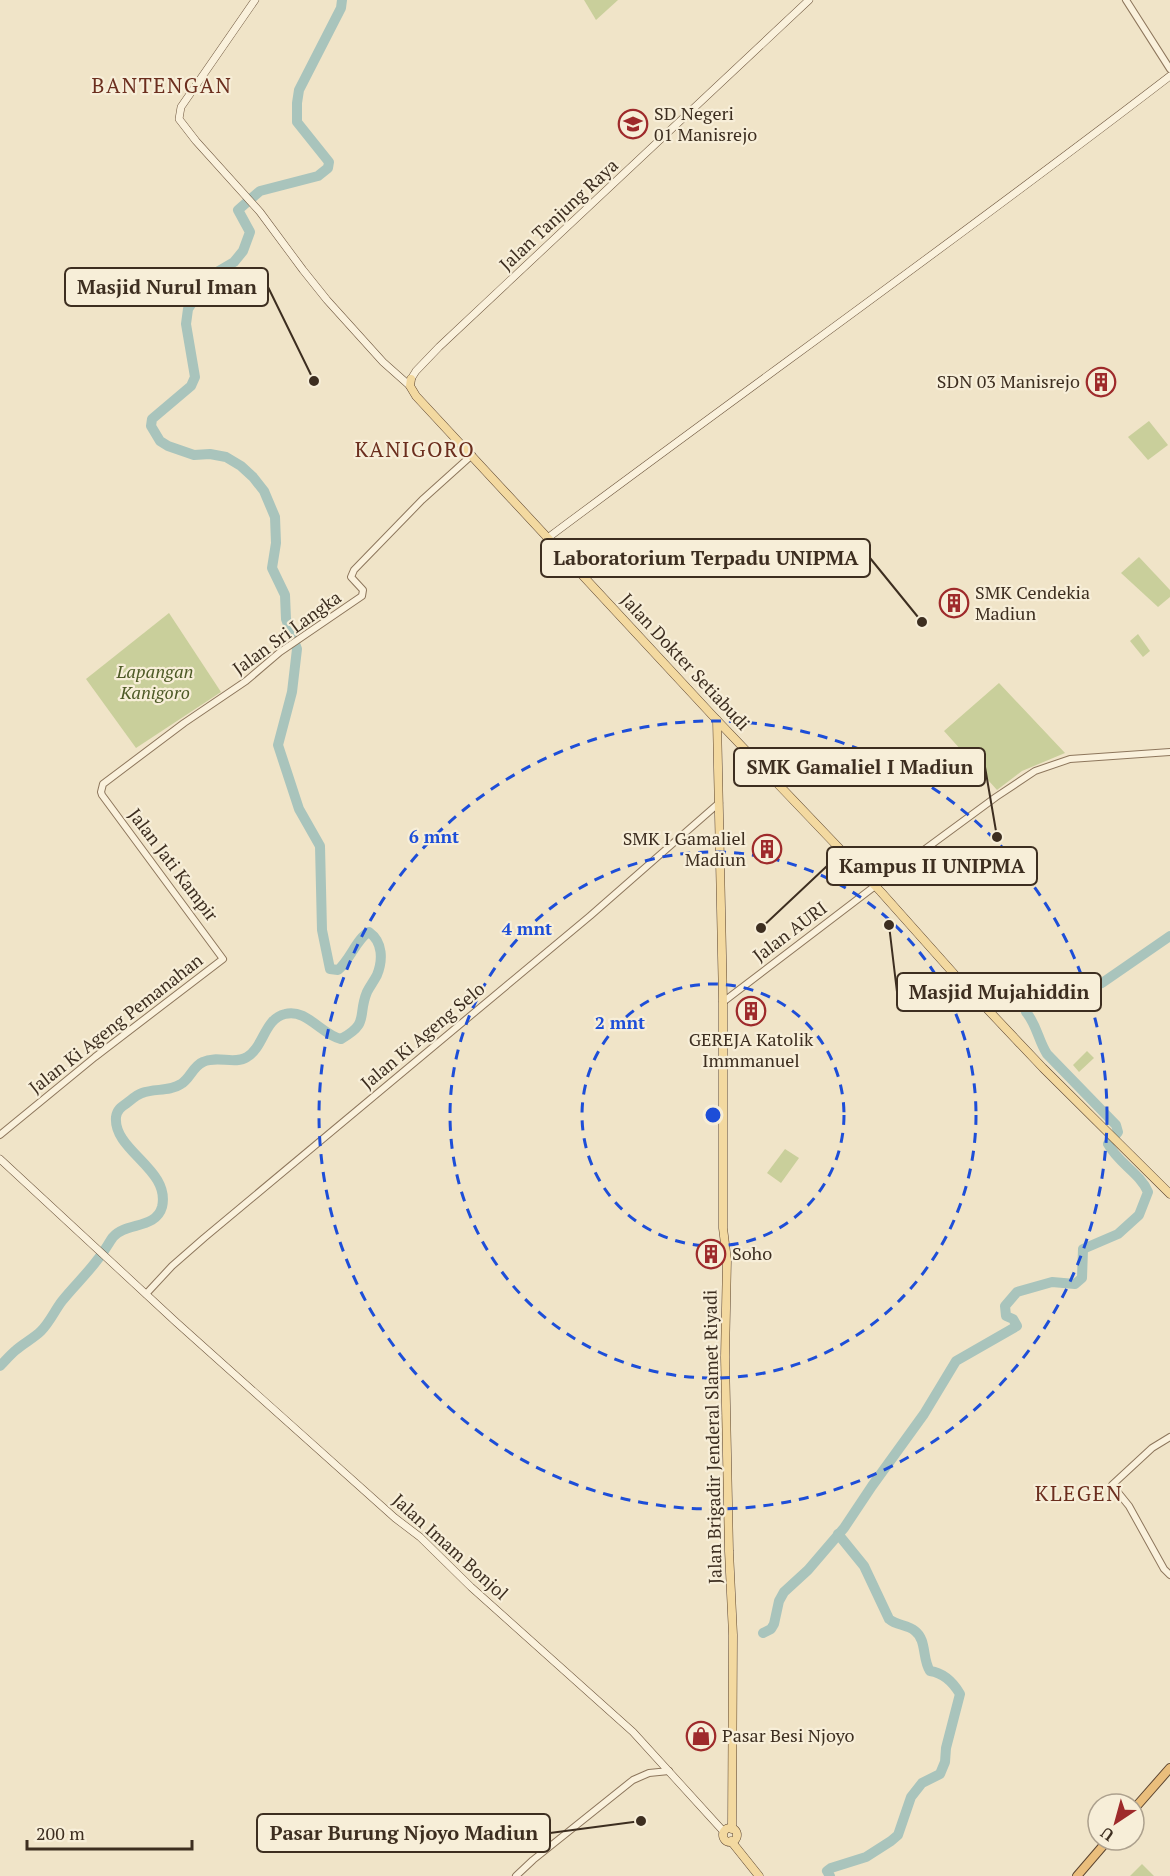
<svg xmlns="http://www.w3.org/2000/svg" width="1170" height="1876" font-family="'PT Serif',serif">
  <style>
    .green { fill: #c9cf9b }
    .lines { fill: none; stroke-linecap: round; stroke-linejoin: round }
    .river { stroke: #a9c4bc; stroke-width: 10 }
    .tertiary-casing { stroke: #8d765c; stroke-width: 8 }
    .secondary-casing { stroke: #6f573f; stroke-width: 8 }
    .primary-casing { stroke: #5b4430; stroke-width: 9 }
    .trunk-casing { stroke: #5b4430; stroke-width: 10 }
    .tertiary { stroke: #faf1dc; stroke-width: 6 }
    .secondary { stroke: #faf1dc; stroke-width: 7 }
    .primary { stroke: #f3d9a0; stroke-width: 8 }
    .trunk { stroke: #eabe7c; stroke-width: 8 }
    .ring { fill: none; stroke: #1d4ed8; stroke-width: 3; stroke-dasharray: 10 8 }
    .labels { text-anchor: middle; stroke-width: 4.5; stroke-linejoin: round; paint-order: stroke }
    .poi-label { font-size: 18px; fill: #3d2e20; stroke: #f7eed8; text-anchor: start }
    .street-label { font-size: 18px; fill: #3d2e20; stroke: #f7eed8 }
    .park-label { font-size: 18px; font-style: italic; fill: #4d5a26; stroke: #f7eed8 }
    .quarter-label { font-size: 21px; letter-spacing: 1.5px; fill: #6b2e1e; stroke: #f7eed8 }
    .centre { fill: #1d4ed8; stroke: #f7eed8; stroke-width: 3 }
    .ring-label { font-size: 18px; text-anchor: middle; font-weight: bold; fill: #1d4ed8; stroke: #f7eed8; stroke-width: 4.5; stroke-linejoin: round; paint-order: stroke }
    .leader { fill: none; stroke: #3d2e20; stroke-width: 2 }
    .callout-dot { fill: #3d2e20; stroke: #f7eed8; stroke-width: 2 }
    .callout { fill: #f7eed8; stroke: #3d2e20; stroke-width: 2 }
    .callout-label { font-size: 20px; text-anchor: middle; font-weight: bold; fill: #3d2e20 }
  </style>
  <rect width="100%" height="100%" fill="#f0e4c8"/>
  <g class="green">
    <polygon points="584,0 618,0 596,20"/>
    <polygon points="1149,421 1168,445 1148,460 1128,437"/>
    <polygon points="1139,557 1170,590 1170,597 1158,607 1121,573"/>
    <polygon points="169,613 221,692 136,748 86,679"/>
    <polygon points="1138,634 1150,651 1143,657 1130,641"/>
    <polygon points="999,683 1065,753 1022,771 997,790 944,731"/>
    <polygon points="1087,1051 1094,1058 1079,1072 1073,1065"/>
    <polygon points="785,1149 799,1158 781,1183 767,1173"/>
    <polygon points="1142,1864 1154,1876 1130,1876"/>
  </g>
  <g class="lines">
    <g class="river">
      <path d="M0,1366c5,-5 10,-11 16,-16 8,-7 18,-12 25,-19 9,-9 14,-21 21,-30 11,-14 25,-27 36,-42 6,-7 10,-15 15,-22 13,-15 43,-8 49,-30 9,-38 -49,-56 -46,-90 1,-7 5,-10 11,-14 4,-3 9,-8 15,-10 13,-5 27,-1 39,-9 9,-5 12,-18 22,-22 14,-7 32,3 44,-5 17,-10 17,-38 38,-43 21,-6 37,21 56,25 29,-16 16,-23 26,-47 3,-6 7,-11 10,-17 6,-15 6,-33 -8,-43 -12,6 -19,28 -31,38l-8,-1 -8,-39 -2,-84 -21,-37 -21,-64 14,-53 5,-43 -11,-30 -1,-24 -13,-27 4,-25 -1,-26 -11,-26 -11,-14 -12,-11 -15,-9 -16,-3 -16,1 -26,-9 -8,-5 -9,-15 1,-7 39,-33 4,-9 -9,-53 2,-15 17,-26 12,-11 17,-10 9,-11 7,-19 -12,-22 22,-19 58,-15 10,-8 1,-6 -32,-40v-19l2,-13 42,-82 1,-8"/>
      <path d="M763,1633l8,-4 3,-5 5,-23 5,-9 24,-22 36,-42 28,-42 52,-72 32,-53 61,-35 -4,-7 -7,-3 -1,-10 12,-14 35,-10 23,2 7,-6 1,-29 35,-15 21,-19 9,-23c-8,-19 -30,-29 -40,-48l10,-12 -2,-7 -69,-71c-9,-14 -10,-29 -21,-42l2,-4 74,-25 68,-47"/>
      <path d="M830,1876l-3,-5 4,-3 35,-11 25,-16 7,-6 13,-38 11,-14 18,-9 5,-12 1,-14 14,-54c-7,-12 -16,-21 -30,-23 -8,-12 -3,-31 -15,-40 -8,-7 -18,-5 -26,-12l-25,-53 -26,-32"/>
    </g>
    <g class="tertiary-casing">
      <g id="tertiary">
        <polyline points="1126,0 1170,69"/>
        <polyline points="723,1002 875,886 996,797 1035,771 1070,759 1170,752"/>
        <polyline points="0,1135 95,1057 223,959 102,795 101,792 103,784 184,723 246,681 280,652 362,596 363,590 351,577 354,570 422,500 472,455"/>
        <polyline points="146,1294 172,1266 204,1238 590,916 719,803"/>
        <polyline points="1170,1437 1152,1448 1112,1485 1129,1506 1164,1569 1170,1575"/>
        <polyline points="516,1876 533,1860 633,1780 649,1773 669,1771"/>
      </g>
    </g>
    <g class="secondary-casing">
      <g id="secondary">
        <polyline points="255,0 181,107 179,119 196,141 260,212 303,270 327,300 383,362 410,386"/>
        <polyline points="411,379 416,371 439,347 809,0"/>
        <path d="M549,537c206,-154 417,-304 621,-461"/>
        <polyline points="0,1159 176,1322 395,1518 420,1537 471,1587 633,1732 724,1832"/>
      </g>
    </g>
    <g class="primary-casing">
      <g id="primary">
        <polyline points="411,379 410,386 416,396 713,716 881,892 955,975 1043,1068 1170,1194"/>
        <polyline points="717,720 723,1002 723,1228 727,1260 725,1357 729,1551 733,1635 732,1829"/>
        <circle cx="730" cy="1835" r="7"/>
        <polyline points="731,1841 759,1876"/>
      </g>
    </g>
    <g class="trunk-casing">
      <g id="trunk">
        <polyline points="1134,1809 1170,1768"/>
        <polyline points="1077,1876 1108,1840"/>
      </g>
    </g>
    <use href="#tertiary" class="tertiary"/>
    <use href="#secondary" class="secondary"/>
    <use href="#primary" class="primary"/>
    <use href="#trunk" class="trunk"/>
  </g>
  <g class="ring">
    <circle cx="713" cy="1115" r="131"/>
    <circle cx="713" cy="1115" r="263"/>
    <circle cx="713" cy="1115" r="394"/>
  </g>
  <defs>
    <g id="school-ring" transform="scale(1.5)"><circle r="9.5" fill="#f7eed8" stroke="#9e2a2b" stroke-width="1.5"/><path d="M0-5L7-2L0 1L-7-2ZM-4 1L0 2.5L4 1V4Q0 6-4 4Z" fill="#9e2a2b"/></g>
    <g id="building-ring" transform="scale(1.5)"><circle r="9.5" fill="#f7eed8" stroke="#9e2a2b" stroke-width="1.5"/><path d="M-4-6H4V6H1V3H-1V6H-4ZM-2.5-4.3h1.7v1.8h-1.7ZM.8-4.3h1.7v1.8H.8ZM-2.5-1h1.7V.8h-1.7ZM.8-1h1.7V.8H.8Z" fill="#9e2a2b"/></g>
    <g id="shop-ring" transform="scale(1.5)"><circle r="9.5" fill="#f7eed8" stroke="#9e2a2b" stroke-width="1.5"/><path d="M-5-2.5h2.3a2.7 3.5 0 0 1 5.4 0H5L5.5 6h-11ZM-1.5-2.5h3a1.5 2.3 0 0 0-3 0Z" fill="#9e2a2b"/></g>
  </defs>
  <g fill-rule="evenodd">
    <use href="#school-ring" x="633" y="124"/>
    <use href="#building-ring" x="1101" y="382"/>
    <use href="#building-ring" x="954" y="603"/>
    <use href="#building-ring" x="767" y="849"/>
    <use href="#building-ring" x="751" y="1011"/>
    <use href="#building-ring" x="711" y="1254"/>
    <use href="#shop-ring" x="701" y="1736"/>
  </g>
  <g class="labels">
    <g class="poi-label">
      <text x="654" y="120">SD Negeri<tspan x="654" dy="21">01 Manisrejo</tspan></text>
      <text x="1080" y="388" text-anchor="end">SDN 03 Manisrejo</text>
      <text x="975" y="599">SMK Cendekia<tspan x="975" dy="21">Madiun</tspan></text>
      <text x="746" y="845" text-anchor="end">SMK I Gamaliel<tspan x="746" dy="21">Madiun</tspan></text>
      <text x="751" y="1046" text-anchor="middle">GEREJA Katolik<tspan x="751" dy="21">Immmanuel</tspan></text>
      <text x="732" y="1260">Soho</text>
      <text x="722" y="1742">Pasar Besi Njoyo</text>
    </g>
    <g class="street-label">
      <text transform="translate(559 215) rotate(-43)" y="6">Jalan Tanjung Raya</text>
      <text transform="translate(287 633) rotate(-36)" y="6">Jalan Sri Langka</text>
      <text transform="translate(685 662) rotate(47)" y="6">Jalan Dokter Setiabudi</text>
      <text transform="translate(173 865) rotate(53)" y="6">Jalan Jati Kampir</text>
      <text transform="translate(790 932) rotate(-37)" y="6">Jalan AURI</text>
      <text transform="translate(116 1024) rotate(-38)" y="6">Jalan Ki Ageng Pemanahan</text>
      <text transform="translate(423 1036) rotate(-40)" y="6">Jalan Ki Ageng Selo</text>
      <text transform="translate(713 1437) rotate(-91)" y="6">Jalan Brigadir Jenderal Slamet Riyadi</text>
      <text transform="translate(450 1547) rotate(42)" y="6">Jalan Imam Bonjol</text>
    </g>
    <g class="park-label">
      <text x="155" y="678">Lapangan<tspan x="155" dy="21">Kanigoro</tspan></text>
    </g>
    <g class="quarter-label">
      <text x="162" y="93">BANTENGAN</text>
      <text x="415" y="457">KANIGORO</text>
      <text x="1079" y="1501">KLEGEN</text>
    </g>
  </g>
  <circle cx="713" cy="1115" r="9" class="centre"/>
  <g class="ring-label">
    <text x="434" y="843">6 mnt</text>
    <text x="527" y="935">4 mnt</text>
    <text x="620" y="1029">2 mnt</text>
  </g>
  <path class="leader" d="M314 381L268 287M922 622L870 558M997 837L985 767M761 928L827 866M889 925L897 992M641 1821L550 1833"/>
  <g class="callout-dot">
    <circle cx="314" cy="381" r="6"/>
    <circle cx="922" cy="622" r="6"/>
    <circle cx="997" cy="837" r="6"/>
    <circle cx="761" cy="928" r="6"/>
    <circle cx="889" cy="925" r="6"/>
    <circle cx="641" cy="1821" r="6"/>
  </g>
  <g class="callout">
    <rect x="65" y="268" width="203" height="38" rx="6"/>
    <rect x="541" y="539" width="329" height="38" rx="6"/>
    <rect x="734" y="748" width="251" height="38" rx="6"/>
    <rect x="827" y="847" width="210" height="38" rx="6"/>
    <rect x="897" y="973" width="204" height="38" rx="6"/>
    <rect x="257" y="1814" width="293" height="38" rx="6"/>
  </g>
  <g class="callout-label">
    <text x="167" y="294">Masjid Nurul Iman</text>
    <text x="706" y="565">Laboratorium Terpadu UNIPMA</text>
    <text x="860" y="774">SMK Gamaliel I Madiun</text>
    <text x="932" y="873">Kampus II UNIPMA</text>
    <text x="999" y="999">Masjid Mujahiddin</text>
    <text x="404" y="1840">Pasar Burung Njoyo Madiun</text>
  </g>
  <g transform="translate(1116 1822) rotate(216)"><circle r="28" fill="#f7eed8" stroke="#ada18e" stroke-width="1.5"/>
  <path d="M0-4.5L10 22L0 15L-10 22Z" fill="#9e2a2b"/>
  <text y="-9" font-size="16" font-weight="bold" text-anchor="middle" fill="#3d2e20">U</text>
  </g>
  <path d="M27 1840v9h165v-9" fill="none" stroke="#3d2e20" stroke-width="3"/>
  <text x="36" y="1840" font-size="18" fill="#3d2e20" stroke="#f7eed8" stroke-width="4.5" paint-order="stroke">200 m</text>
</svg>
